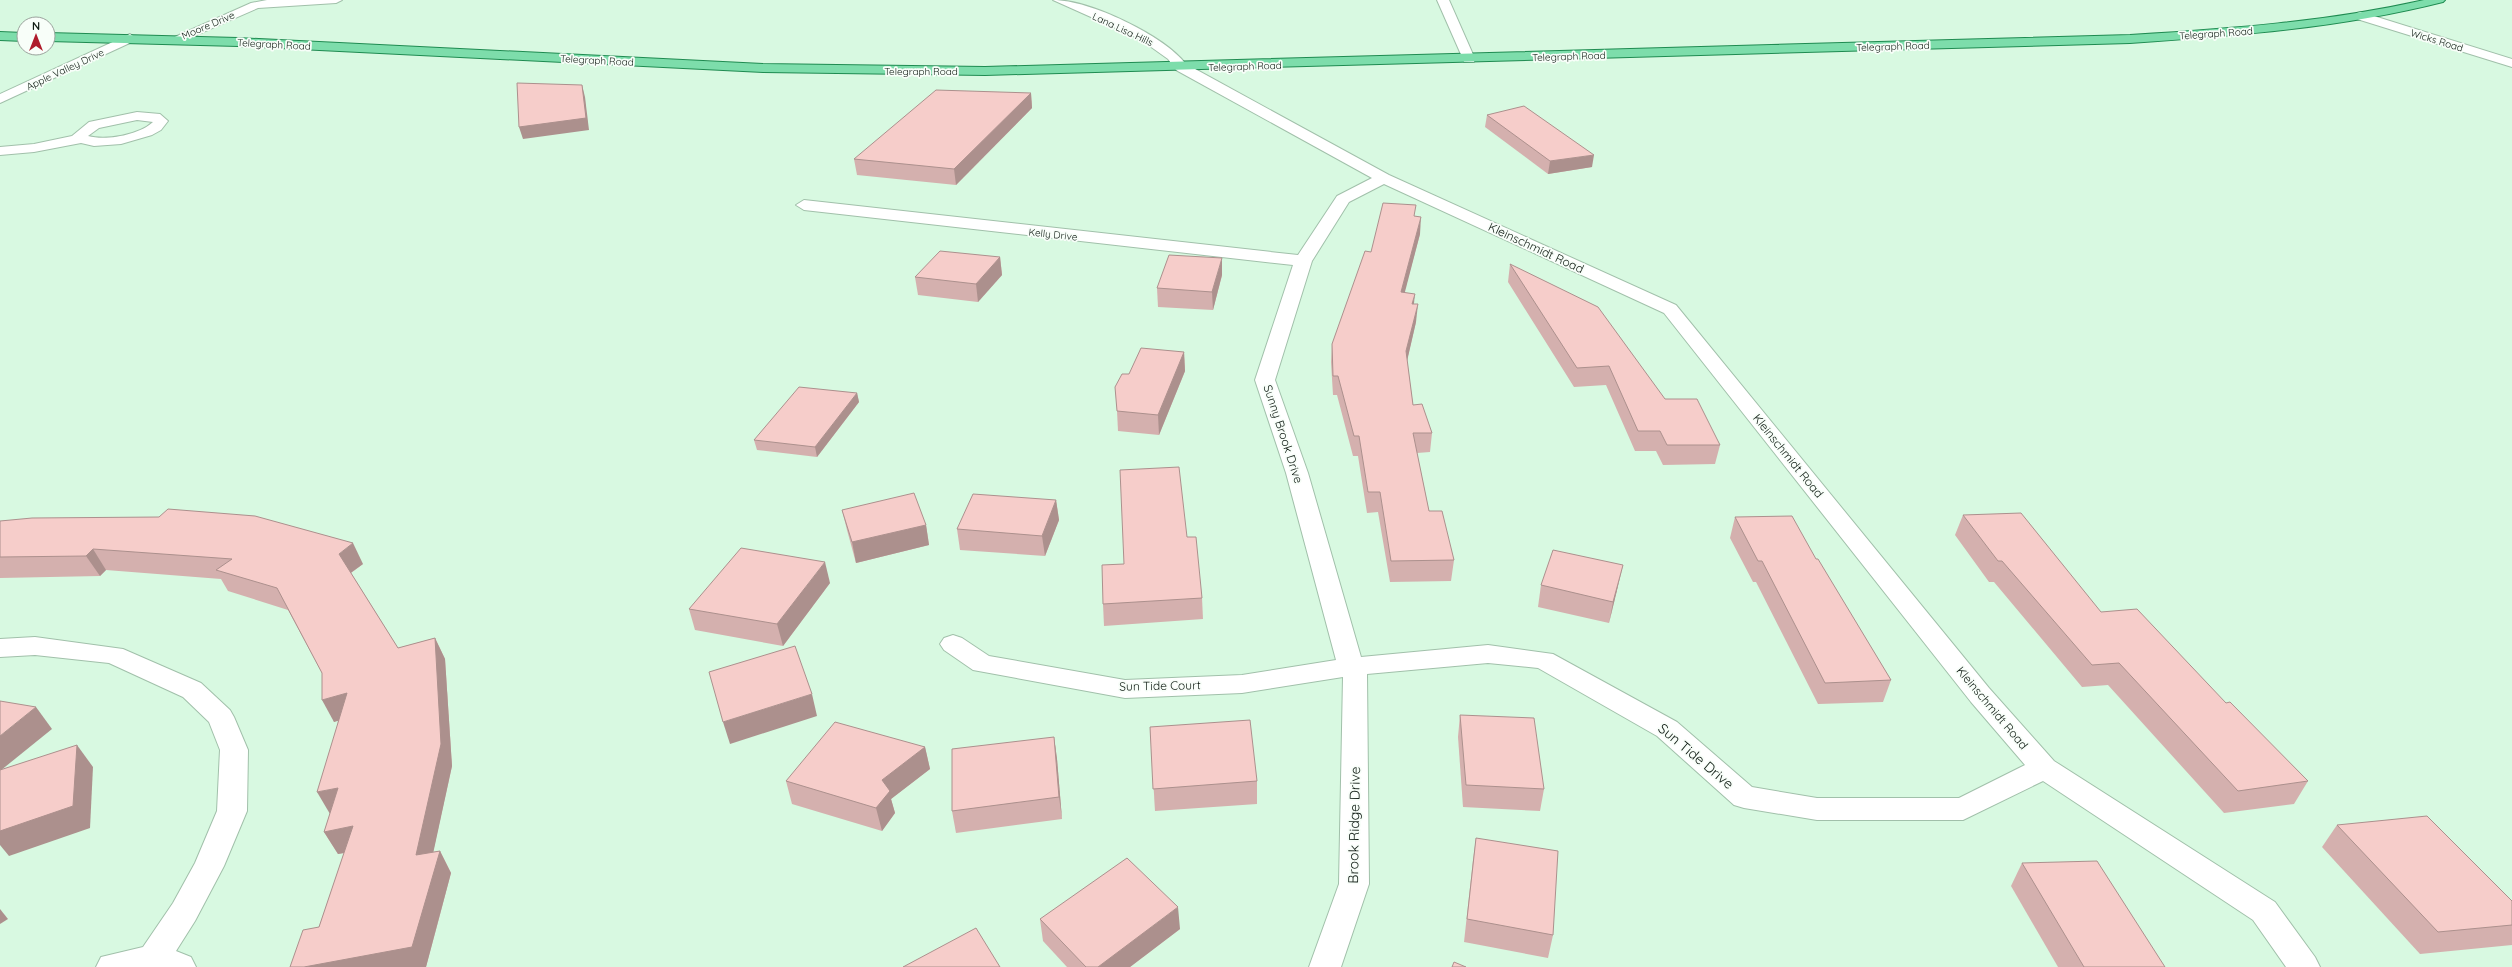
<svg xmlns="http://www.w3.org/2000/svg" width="2512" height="967" font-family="Quicksand,sans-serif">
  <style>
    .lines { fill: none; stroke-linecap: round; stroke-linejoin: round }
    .street-casing { stroke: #a1c0aa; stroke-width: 2 }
    .secondary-casing { stroke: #a1c0aa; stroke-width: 2 }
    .primary-casing { stroke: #1f8b51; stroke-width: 2 }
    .street { fill: #fff; fill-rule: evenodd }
    .secondary { fill: #fff; fill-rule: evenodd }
    .primary { fill: #7dddab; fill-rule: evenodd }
    .wall { fill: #d4b0ae }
    .shaded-wall { fill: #ac908d }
    .building { fill: #f6cdca; stroke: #ac908d }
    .labels { text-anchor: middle; stroke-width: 3.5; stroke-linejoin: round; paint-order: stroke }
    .far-street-label { font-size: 10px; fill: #0f1b13; stroke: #f8fef9 }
    .street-label { font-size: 12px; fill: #0f1b13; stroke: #f8fef9 }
    .near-street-label { font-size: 14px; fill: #0f1b13; stroke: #f8fef9 }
  </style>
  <rect width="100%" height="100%" fill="#d8f9e1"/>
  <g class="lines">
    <g class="street-casing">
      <g id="street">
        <polygon points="267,0 342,0 336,3 258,8 178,43 170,43 168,40 251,3"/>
        <path d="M1053,0c37,0 110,35 133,64l203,111 287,130 313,383 65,73 221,141 40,55 5,10h-34l-33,-47 -210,-139 -80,39h-146l-73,-12 -10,-3 -77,-69 -119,-68 -50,-5 -121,11 2,210 -28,83h-32l30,-83 4,-207 -101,16 -117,5 -152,-28 -29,-20 -4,-6 4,-6 9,-3 9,3 27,18 136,24 117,-5 94,-15 -50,-187 -31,-93 38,-115 -489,-55 -8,-5 8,-5 494,55 39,-59 35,-18 -196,-108 -8,-11 -28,-20zM1384,184l280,129 307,389 54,63 -66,33h-142l-65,-11 -75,-65 -124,-68 -65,-9 -127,12 -53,-184 -33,-93 37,-119 37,-59z"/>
        <polygon points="1437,0 1449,0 1475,59 1474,62 1464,62 1463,59"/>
        <polygon points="130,34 136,38 134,41 0,103 0,94"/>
        <path d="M137,112l23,2 8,7 -7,9 -9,5 -31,9 -27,2 -13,-3 -47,9 -34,3v-8l34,-3 38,-8 17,-14zM137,120l16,2c-14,13 -47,19 -65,14l11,-8z"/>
        <polygon points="35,637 123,649 201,683 230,710 234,717 248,750 247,811 224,866 195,921 176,951 191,957 196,967 96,967 101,957 143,947 173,903 195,863 217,811 220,750 209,722 183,697 109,663 35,655 0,657 0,639"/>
      </g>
    </g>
    <g class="secondary-casing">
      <polygon id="secondary" points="2361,12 2512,59 2512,67 2357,19 2357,13"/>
    </g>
    <g class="primary-casing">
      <g id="primary">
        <path d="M2424,0h21l-2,2c-103,26 -208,34 -313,41l-1145,32 -222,-3 -525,-26 -190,-5v-8l190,5 525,26 222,3 1145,-32c99,-6 197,-13 294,-35z"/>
        <polygon points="0,32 24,33 24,41 0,40"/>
      </g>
    </g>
    <use href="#street" class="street"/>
    <use href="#secondary" class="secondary"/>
    <use href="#primary" class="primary"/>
  </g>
  <g class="wall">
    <polygon points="1031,93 1032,108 956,185 857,175 854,159"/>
    <polygon points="1487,115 1592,167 1548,174 1485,127"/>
    <polygon points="1415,217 1420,234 1404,293 1414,304 1416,322 1407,360 1413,405 1432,433 1430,452 1417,453 1429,511 1454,560 1451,581 1390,582 1378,512 1367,513 1358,456 1353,456 1337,395 1333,395 1331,362 1332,344 1371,252"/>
    <polygon points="1000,257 1002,275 978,302 918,295 915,277"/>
    <polygon points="1510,264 1665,399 1720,445 1715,464 1663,465 1656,451 1635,451 1606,385 1574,387 1508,282"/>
    <polygon points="1222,275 1213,310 1158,307 1157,288"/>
    <polygon points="1184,352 1185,371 1159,435 1118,431 1117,411 1129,374"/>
    <polygon points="857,393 859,402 817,457 757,450 754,440"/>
    <polygon points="1056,500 1059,520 1045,556 960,550 957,529"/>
    <polygon points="842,510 926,525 929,545 856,563 847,530"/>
    <polygon points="1963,515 2101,612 2226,703 2308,781 2294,804 2224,813 2108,685 2082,687 1994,582 1989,582 1955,535"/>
    <polygon points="159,517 363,564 351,573 398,648 435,638 445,659 452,766 433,852 440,851 451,873 426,967 290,967 319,927 344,853 338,854 324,832 330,814 338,720 334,722 322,673 288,610 228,591 221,579 106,570 100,576 0,578 0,521"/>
    <polygon points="1735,517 1816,559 1891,680 1883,702 1818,704 1756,582 1753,582 1730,538"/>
    <polygon points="1187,537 1202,598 1203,619 1104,626 1103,604 1124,564"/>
    <polygon points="830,583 783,646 695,630 689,609"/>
    <polygon points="1541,585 1618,586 1609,623 1538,607"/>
    <polygon points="1460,715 1544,789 1540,811 1463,807 1458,737"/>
    <polygon points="1150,727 1257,781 1257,804 1155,811"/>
    <polygon points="1054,737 1057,759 1062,819 956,833 952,811"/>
    <polygon points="925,747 930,769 891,799 895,813 882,831 792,804 786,781"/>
    <polygon points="2337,825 2512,901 2512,945 2420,954 2322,847"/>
    <polygon points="1476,838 1553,935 1548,958 1464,942 1473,860"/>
    <polygon points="2022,863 2165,967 2058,967 2011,886"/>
    <polygon points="1040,919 1180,929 1130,967 1067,967 1043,941"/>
  </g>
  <g class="shaded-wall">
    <polygon points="582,85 585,97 589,130 523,139 519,127"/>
    <polygon points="1031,93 1032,108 956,185 954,169"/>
    <polygon points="1594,155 1592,167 1548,174 1550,161"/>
    <polygon points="1421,217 1420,234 1400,311 1401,292"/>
    <polygon points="1000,257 1002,275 978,302 976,284"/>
    <polygon points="1222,258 1222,275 1213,310 1212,292"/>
    <polygon points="1415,294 1413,312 1412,304"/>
    <polygon points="1418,304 1416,322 1405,370 1406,351"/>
    <polygon points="1184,352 1185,371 1159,435 1158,415"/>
    <polygon points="857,393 859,402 817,457 815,447"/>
    <polygon points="1056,500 1059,520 1045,556 1042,536"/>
    <polygon points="926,525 929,545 856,563 852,542"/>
    <polygon points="353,543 363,564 349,574 339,554"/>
    <polygon points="93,549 106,570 100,576 86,556"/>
    <polygon points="825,562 830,583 783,646 777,624"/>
    <polygon points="1623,565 1618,586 1609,623 1613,602"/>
    <polygon points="435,638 445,659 452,766 428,877 416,855"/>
    <polygon points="347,693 358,715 334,722 322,700"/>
    <polygon points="812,694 817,716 730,744 723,722"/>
    <polygon points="36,707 52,729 0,771 0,736"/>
    <polygon points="1054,737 1057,759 1062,819 1059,797"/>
    <polygon points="77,745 93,767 90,828 9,856 0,845 0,831"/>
    <polygon points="925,747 930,769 891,799 895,813 882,831 876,808 882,780"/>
    <polygon points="338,788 330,814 317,792"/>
    <polygon points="353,826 366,849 338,854 324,832"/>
    <polygon points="440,851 451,873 426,967 304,967"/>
    <polygon points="1178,907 1180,929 1130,967 1098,967"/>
    <polygon points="0,909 8,919 0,924"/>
  </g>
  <g class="building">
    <polygon points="517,83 582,85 586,118 519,127"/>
    <polygon points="936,90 1031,93 954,169 854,159"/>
    <polygon points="1524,106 1594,155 1550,161 1487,115"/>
    <polygon points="1383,203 1416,205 1414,216 1421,217 1401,292 1415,294 1412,304 1418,304 1406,351 1413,405 1422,404 1432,433 1413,433 1429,511 1442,511 1454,560 1391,561 1380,492 1368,492 1359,436 1354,436 1338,376 1333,376 1332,344 1365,251 1371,252"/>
    <polygon points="940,251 1000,257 976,284 915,277"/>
    <polygon points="1169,255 1222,258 1212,292 1157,288"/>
    <polygon points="1510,264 1598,307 1665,399 1697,399 1720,445 1667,445 1660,431 1638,431 1609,366 1577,368"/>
    <polygon points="1141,348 1184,352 1158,415 1117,411 1115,387 1122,374 1129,374"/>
    <polygon points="799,387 857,393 815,447 754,440"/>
    <polygon points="1179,467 1187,537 1196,537 1202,598 1103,604 1102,565 1124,564 1120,470"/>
    <polygon points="914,493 926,525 852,542 842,510"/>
    <polygon points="973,494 1056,500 1042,536 957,529"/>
    <polygon points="168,509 255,516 353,543 339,554 398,648 435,638 441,744 416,855 440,851 412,947 304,967 290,967 303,930 319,927 353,826 324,832 338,788 317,792 347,693 322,700 322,673 277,588 216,570 232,559 93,549 86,556 0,557 0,521 32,518 159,517"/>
    <polygon points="2021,513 2101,612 2137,609 2226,703 2230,702 2308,781 2238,791 2119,663 2092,665 2002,561 1998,561 1963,515"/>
    <polygon points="1792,516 1816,559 1818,559 1891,680 1825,683 1762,561 1758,561 1735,517"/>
    <polygon points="741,548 825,562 777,624 689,609"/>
    <polygon points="1553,550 1623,565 1613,602 1541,585"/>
    <polygon points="795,646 812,694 723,722 709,672"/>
    <polygon points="0,701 36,707 0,736"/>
    <polygon points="1460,715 1534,718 1544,789 1466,785"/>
    <polygon points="1250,720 1257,781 1153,789 1150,727"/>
    <polygon points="835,722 925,747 882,780 890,791 876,808 786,781"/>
    <polygon points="1054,737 1059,797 952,811 952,749"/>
    <polygon points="77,745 73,806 0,831 0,770"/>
    <polygon points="2427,816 2512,901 2512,925 2438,932 2337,825"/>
    <polygon points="1476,838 1558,851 1553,935 1467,919"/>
    <polygon points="1127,858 1178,907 1098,967 1086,967 1040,919"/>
    <polygon points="2097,861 2165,967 2084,967 2022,863"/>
    <polygon points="976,928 1000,967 903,967"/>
    <polygon points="1454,962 1466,967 1452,967"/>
  </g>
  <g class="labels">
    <g class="far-street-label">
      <text transform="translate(208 25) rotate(-23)" y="4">Moore Drive</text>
      <text transform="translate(1123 29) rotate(25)" y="4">Lana Lisa Hills</text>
      <text transform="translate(2216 33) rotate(-4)" y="4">Telegraph Road</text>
      <text transform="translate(2437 40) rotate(17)" y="4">Wicks Road</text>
      <text transform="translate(274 44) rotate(3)" y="4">Telegraph Road</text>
      <text transform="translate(1893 46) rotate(-2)" y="4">Telegraph Road</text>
      <text transform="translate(1569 56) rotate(-2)" y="4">Telegraph Road</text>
      <text transform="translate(597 60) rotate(3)" y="4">Telegraph Road</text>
      <text transform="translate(1245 66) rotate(-2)" y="4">Telegraph Road</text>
      <text transform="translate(65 69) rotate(-25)" y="4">Apple Valley Drive</text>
      <text x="921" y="75">Telegraph Road</text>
      <text transform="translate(1053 234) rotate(6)" y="4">Kelly Drive</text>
    </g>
    <g class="street-label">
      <text transform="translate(1536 248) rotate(25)" y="4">Kleinschmidt Road</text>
      <text transform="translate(1283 434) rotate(72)" y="4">Sunny Brook Drive</text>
      <text transform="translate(1788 456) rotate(51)" y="4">Kleinschmidt Road</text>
      <text transform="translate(1160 686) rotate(-1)" y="4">Sun Tide Court</text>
      <text transform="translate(1992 708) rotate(50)" y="4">Kleinschmidt Road</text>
    </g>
    <g class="near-street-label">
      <text transform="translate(1696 756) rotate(40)" y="5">Sun Tide Drive</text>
      <text transform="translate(1354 825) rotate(-89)" y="5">Brook Ridge Drive</text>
    </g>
  </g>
  <g transform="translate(36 36)"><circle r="19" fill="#f8fef9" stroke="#9ba39d"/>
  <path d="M0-3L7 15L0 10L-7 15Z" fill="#af1b2b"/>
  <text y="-6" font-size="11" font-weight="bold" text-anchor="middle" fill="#0f1b13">N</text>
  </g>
</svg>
